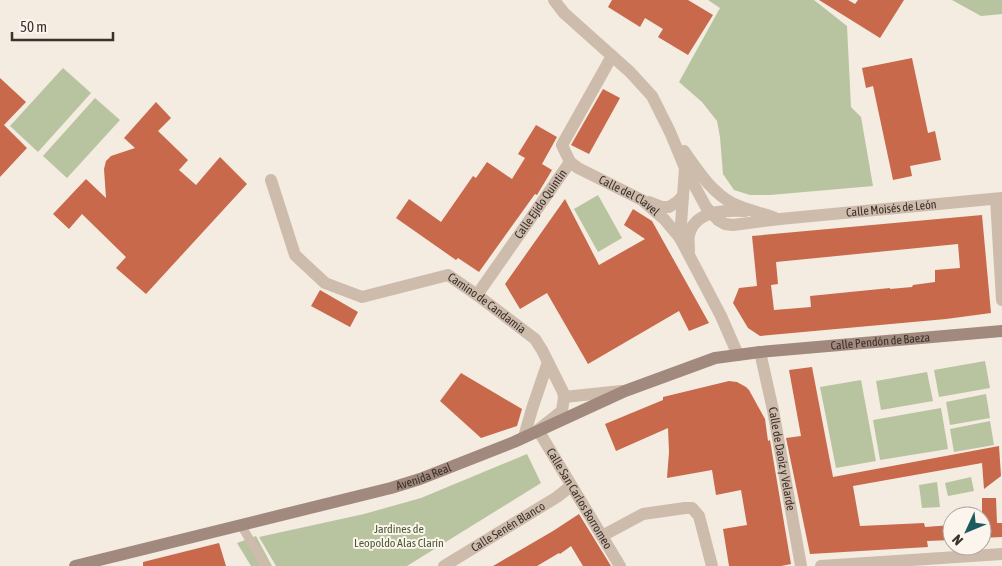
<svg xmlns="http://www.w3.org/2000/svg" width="1002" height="566" font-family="'Asap Condensed',sans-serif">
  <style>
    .green { fill: #b8c4a0 }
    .building { fill: #c8694b; fill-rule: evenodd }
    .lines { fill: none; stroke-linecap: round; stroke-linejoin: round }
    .pedestrian { stroke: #cdbbac; stroke-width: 9 }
    .minor { stroke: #cdbbac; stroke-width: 12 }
    .secondary { stroke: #a18a7d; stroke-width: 12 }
    .labels { text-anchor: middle; stroke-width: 4; stroke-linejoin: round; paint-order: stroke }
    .street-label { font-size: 12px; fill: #3b302b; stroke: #fbf5ee }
    .park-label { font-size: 12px; fill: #4a5a2e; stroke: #fbf5ee }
  </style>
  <rect width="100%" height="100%" fill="#f4ebe1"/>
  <g class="green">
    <polygon points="708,0 814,0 847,26 851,107 861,117 873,186 770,195 750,195 734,190 723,174 720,137 717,121 702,102 679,82 720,8"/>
    <polygon points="952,0 1002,0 1002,14 981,16"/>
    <polygon points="63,68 91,93 38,152 10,126"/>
    <polygon points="95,98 120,120 67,178 43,156"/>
    <polygon points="598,195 622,238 598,252 574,209"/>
    <polygon points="985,361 990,388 939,397 934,370"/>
    <polygon points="927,372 933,401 881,410 876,381"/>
    <polygon points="861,380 876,461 836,468 820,387"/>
    <polygon points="986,394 990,418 950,425 946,402"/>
    <polygon points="941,408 948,449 880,460 873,420"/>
    <polygon points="990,421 994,445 954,452 950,429"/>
    <polygon points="527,454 541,483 407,566 276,566 259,537 364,514 421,498"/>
    <polygon points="971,477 974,491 948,496 945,483"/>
    <polygon points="937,482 940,507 922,508 919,485"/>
    <polygon points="256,536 272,566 251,566 237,543"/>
  </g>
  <g class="building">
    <polygon points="612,0 688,0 713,15 688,55 658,37 663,29 645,18 640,27 608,7"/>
    <polygon points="819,0 848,0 855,4 858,0 904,0 880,38"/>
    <polygon points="912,58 928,133 935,131 941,160 910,166 912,176 893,180 873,86 866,88 862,68"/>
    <polygon points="0,78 26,102 4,125 27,148 0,177"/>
    <polygon points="603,89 620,98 589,154 571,145"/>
    <polygon points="156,102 171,118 158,131 188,160 179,170 196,185 220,157 247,184 146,294 116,268 126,257 82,214 69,229 53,214 86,179 106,198 104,169 106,161 111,156 135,148 124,138"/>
    <polygon points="536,125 557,137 542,164 552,170 537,195 535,194 479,272 458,258 456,260 396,218 409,199 441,222 473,176 476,178 487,162 512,179 525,158 518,154"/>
    <polygon points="565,199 599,265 645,239 624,225 633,209 652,221 709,323 689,331 679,311 588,364 547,293 520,309 505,284"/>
    <path d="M982,215l9,98 -45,6 -186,17 -12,-8 -15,-25 6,-15 18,-2 -5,-50zM958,244l2,24 -25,2v12l-22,3 -1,2 -22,2v-1l-80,8 1,11 -37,3 -3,-25 7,-1 -2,-22z"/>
    <polygon points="320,290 358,312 350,327 311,306"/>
    <polygon points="812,367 833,477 999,446 1001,476 984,489 982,463 853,486 860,526 924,523 925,527 952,525 952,540 927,541 928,547 810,554 786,438 801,436 789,370"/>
    <polygon points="461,373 522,409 517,426 481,438 440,401"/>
    <polygon points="729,381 737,382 746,387 749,390 765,419 768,441 770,440 791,564 781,566 729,566 723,529 747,525 741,490 716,495 712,470 667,478 669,452 668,428 616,451 605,424 663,400 663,397"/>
    <polygon points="982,498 996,498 997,523 1002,523 1002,537 982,538"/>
    <polygon points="579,514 611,566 583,566 571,546 560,554 559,553 537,566 493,566 553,531"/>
    <polygon points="219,543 226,566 143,566 143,562"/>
  </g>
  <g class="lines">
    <polyline class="pedestrian" points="241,525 265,566"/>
    <g class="minor">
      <path id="s1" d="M554,0l10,13 66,59 22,24 18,36 15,36 21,39 12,13 7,4 8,1 47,-6 222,-21"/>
      <path id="s2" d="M612,56l-50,89 8,17 8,6 64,32 22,19 16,19 41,78 17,39"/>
      <path d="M684,151c14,20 28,42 50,53 13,6 28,9 41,14"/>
      <path id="s3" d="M271,180l24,75 30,28 37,14 86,-22 29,20 58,44 7,11 21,42 1,5 -2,14 -24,19 82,136"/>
      <polyline points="996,199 1002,300"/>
      <polyline points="649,202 662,207 669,207 677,202 683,196 685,168"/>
      <polyline points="680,238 683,196"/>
      <path d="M689,251c0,-5 -1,-11 0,-16 6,-25 36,-25 56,-24"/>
      <path id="s4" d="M477,295l93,-133"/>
      <path id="s5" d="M760,352l13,58 28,156"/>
      <polyline points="564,397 622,391"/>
      <polyline points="524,437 532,409 548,362"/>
      <polyline points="602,536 643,514 685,508 692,508 699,516 712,566"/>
      <path id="s6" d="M444,566l113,-69 14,-11"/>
      <polyline points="821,566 1002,554"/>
    </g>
    <path class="secondary" id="s7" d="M75,566l316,-78 29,-9 94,-37 111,-51 90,-33 45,-6 242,-21"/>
  </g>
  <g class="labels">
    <g class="street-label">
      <text dy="4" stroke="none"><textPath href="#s2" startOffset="189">Calle del Clavel</textPath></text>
      <text dy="4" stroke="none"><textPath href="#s4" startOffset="111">Calle Ejido Quintin</textPath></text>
      <text dy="4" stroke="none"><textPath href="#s1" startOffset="454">Calle Moisés de León</textPath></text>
      <text dy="4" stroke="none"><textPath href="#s3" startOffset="296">Camino de Candamia</textPath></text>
      <text dy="4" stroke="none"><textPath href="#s7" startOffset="841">Calle Pendón de Baeza</textPath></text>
      <text dy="4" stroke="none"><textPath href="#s5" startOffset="109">Calle de Daoíz y Velarde</textPath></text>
      <text dy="4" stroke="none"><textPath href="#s7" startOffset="360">Avenida Real</textPath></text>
      <text dy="4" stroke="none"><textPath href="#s3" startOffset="546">Calle San Carlos Borromeo</textPath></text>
      <text dy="4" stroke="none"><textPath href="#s6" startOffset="75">Calle Senén Blanco</textPath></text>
    </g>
    <g class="park-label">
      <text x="399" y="533">Jardines de<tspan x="399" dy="14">Leopoldo Alas Clarín</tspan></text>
    </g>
  </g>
  <g transform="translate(967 531) rotate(226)"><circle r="24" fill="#fbf5ee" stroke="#aea6a0"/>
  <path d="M0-4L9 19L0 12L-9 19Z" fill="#1f5a5e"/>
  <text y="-8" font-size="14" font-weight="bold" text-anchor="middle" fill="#3b302b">N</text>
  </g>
  <path d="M12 32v8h101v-8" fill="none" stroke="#3b302b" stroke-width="2.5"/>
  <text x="20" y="32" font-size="15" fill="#3b302b" stroke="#fbf5ee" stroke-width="4" paint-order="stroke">50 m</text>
</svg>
